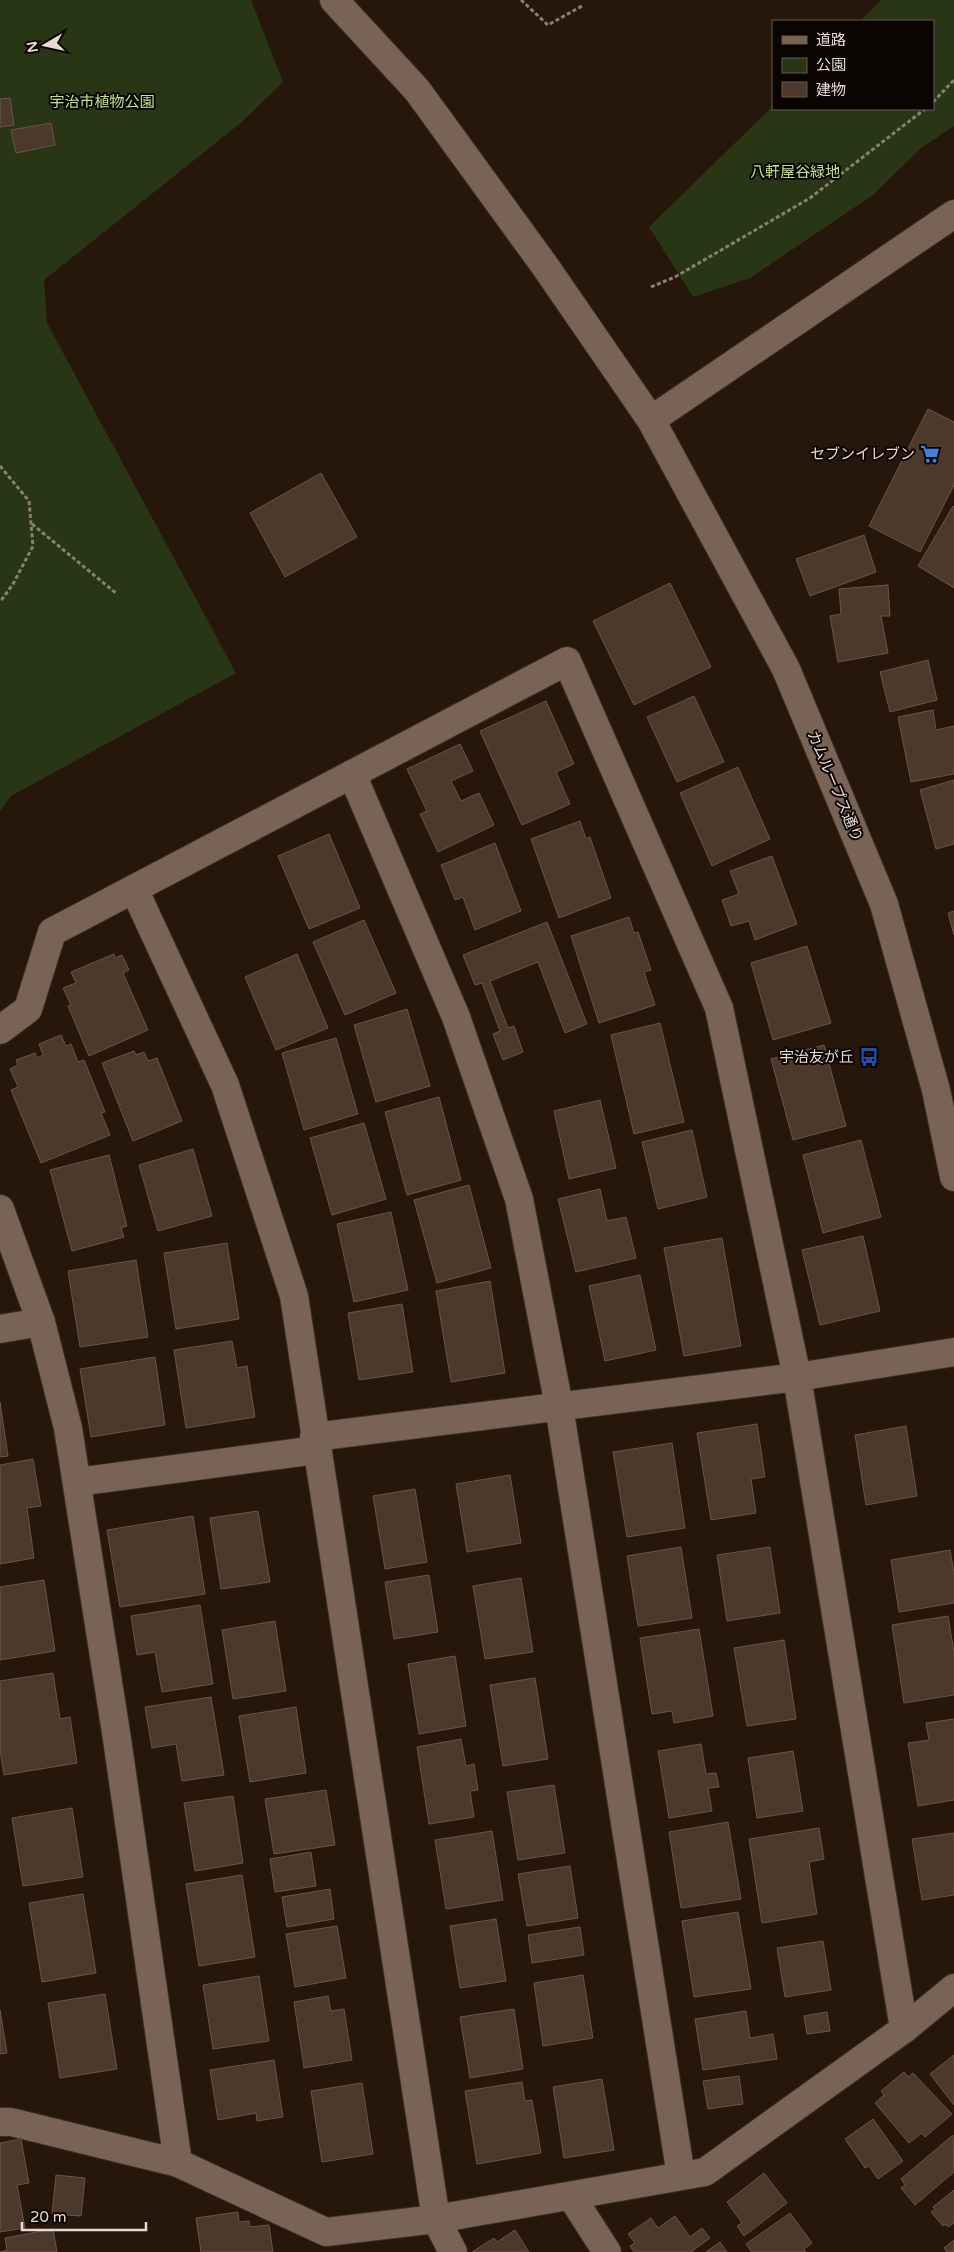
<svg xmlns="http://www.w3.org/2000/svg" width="954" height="2252" font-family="'Varela Round','Noto Sans JP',sans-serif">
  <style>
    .green { fill: #293616 }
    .building { fill: #4c392c; stroke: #6a5547 }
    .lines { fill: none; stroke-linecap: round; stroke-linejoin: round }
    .street-casing { stroke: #3a2e2a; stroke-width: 30 }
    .secondary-casing { stroke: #3a2e2a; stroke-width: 30 }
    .path { stroke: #8c7e73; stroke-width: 3; stroke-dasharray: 4 2.5; stroke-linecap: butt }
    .street { stroke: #786354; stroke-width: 28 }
    .secondary { stroke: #786354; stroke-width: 28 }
    .labels { text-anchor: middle; stroke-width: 4; stroke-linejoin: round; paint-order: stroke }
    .park-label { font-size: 15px; fill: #bfe292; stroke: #0b0502 }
    .poi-label { font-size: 15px; fill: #e6dad1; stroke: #0b0502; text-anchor: end }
    .street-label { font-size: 15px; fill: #e6dad1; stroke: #0b0502 }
  </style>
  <rect width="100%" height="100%" fill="#27170a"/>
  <g class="green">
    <polygon points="0,0 251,0 283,82 243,121 44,280 47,323 236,673 11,796 0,811"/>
    <polygon points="881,0 954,0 954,126 921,148 873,195 750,278 693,297 649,227 773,106 773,109 933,109 933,21 860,21"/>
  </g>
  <g class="building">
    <polygon points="10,98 14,125 0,127 0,99"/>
    <polygon points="51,123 55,145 16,153 11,130"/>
    <polygon points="928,409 954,422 954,485 920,552 869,526"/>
    <polygon points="321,473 357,537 285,577 250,513"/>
    <polygon points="953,506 954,507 954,588 918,566"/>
    <polygon points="864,535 876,572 810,596 796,559"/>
    <polygon points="670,583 711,667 634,705 593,621"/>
    <polygon points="888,585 890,616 881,616 888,653 838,662 830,616 841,614 839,589"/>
    <polygon points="928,660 937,700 890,712 880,672"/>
    <polygon points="694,696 724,762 677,782 647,717"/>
    <polygon points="546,701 574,764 556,772 570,804 522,825 480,731"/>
    <polygon points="933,710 936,730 954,726 954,774 911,782 898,717"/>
    <polygon points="460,744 473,771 451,781 461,801 479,793 494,825 438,852 420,814 427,811 407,769"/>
    <polygon points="738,767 770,839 712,866 680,793"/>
    <polygon points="954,780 954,844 936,849 920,790"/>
    <polygon points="580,821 586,839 590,837 611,898 559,918 531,839"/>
    <polygon points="329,834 360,908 309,929 278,856"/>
    <polygon points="495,843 521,911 475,930 463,897 455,900 441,865"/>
    <polygon points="772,856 797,924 755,940 749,921 731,926 722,900 739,894 730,871"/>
    <polygon points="954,911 954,935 948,913"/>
    <polygon points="629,917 634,933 638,932 651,970 644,972 655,1005 599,1023 571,936"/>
    <polygon points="364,920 396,993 345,1015 313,942"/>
    <polygon points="547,922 587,1024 565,1033 538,962 490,981 508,1028 514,1026 523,1052 503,1060 493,1034 500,1031 482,983 475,985 463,955"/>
    <polygon points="807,946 831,1023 773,1040 751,963"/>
    <polygon points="114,954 115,958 122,955 129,970 123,973 148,1030 89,1056 68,1006 71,1005 63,988 76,983 71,972"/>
    <polygon points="297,954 328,1028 276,1050 245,977"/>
    <polygon points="407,1009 430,1086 376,1102 354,1025"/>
    <polygon points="660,1023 684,1122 634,1134 611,1035"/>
    <polygon points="61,1035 66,1046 71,1044 78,1062 84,1060 105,1112 101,1113 110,1135 41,1163 11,1090 18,1087 10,1069 18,1065 16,1060 35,1053 37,1058 43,1055 39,1044"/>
    <polygon points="336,1038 358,1114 304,1130 282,1053"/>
    <polygon points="824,1045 846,1126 793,1140 771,1059"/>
    <polygon points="134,1051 136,1055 144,1052 148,1061 157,1058 182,1121 133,1141 102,1063"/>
    <polygon points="439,1097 461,1180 407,1195 385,1112"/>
    <polygon points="600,1100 616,1168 569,1179 554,1111"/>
    <polygon points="364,1123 386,1199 332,1215 310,1138"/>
    <polygon points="692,1130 707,1197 658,1209 642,1142"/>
    <polygon points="861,1140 881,1217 823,1233 803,1155"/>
    <polygon points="193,1149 212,1216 158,1231 139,1165"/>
    <polygon points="109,1155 127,1226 121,1228 124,1237 72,1251 50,1170"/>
    <polygon points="469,1185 491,1268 437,1283 414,1200"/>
    <polygon points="600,1189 607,1221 626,1217 636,1258 576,1272 558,1199"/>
    <polygon points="391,1212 408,1290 354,1302 337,1224"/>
    <polygon points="863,1236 880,1311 820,1325 802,1250"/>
    <polygon points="722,1238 741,1346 684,1356 664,1248"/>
    <polygon points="227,1243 239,1319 176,1329 164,1253"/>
    <polygon points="136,1260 148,1337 80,1347 68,1271"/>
    <polygon points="640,1275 656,1350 605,1361 589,1286"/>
    <polygon points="490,1281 505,1373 451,1382 436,1291"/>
    <polygon points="402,1304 413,1372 359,1380 348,1313"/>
    <polygon points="232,1341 237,1368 247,1366 255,1417 186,1428 174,1350"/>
    <polygon points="155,1357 165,1425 91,1437 80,1369"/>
    <polygon points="0,1402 8,1456 0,1457"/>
    <polygon points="757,1424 765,1477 751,1479 756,1513 711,1520 697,1433"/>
    <polygon points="906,1426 917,1496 866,1505 855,1435"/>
    <polygon points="672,1443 685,1528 627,1537 613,1452"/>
    <polygon points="33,1459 41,1506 27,1508 34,1558 0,1564 0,1465"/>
    <polygon points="510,1475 521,1543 467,1552 456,1484"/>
    <polygon points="415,1489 427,1562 385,1569 373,1496"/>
    <polygon points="258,1511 270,1582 221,1589 210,1518"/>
    <polygon points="193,1516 205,1594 120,1607 107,1530"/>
    <polygon points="681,1547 692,1618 638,1626 627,1556"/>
    <polygon points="770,1547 780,1613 727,1621 717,1555"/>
    <polygon points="950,1550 954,1573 954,1603 899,1612 891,1560"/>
    <polygon points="429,1575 438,1632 394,1639 385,1582"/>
    <polygon points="521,1578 533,1652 485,1659 473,1586"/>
    <polygon points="44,1580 55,1651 0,1660 0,1587"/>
    <polygon points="200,1605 213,1684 162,1692 155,1652 137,1655 131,1616"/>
    <polygon points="948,1616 954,1652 954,1695 904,1703 892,1625"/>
    <polygon points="275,1621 286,1691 233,1699 222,1630"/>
    <polygon points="699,1629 713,1716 674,1723 672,1711 652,1714 640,1638"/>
    <polygon points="784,1640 796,1719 747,1726 734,1648"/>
    <polygon points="455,1656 466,1726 419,1734 408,1664"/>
    <polygon points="53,1673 60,1719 70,1717 77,1763 4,1775 0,1750 0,1681"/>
    <polygon points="535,1678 548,1759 503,1766 490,1685"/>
    <polygon points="211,1697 224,1775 182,1781 176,1744 152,1748 145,1707"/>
    <polygon points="296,1707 306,1773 250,1782 239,1716"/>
    <polygon points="954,1719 954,1800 918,1806 908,1743 929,1740 926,1723"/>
    <polygon points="461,1739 466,1766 474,1764 478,1790 470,1791 474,1817 429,1824 417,1747"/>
    <polygon points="701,1744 706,1774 716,1773 719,1787 708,1788 712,1811 669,1818 658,1751"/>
    <polygon points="793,1751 803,1811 757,1818 748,1758"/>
    <polygon points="554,1785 565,1853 518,1860 507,1792"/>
    <polygon points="326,1790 335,1845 274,1854 265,1799"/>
    <polygon points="233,1796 243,1863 195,1871 184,1803"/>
    <polygon points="72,1808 83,1877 23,1886 12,1818"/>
    <polygon points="728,1822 741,1899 681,1908 669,1832"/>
    <polygon points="819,1828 824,1859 809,1862 817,1914 762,1923 749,1839"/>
    <polygon points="492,1831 503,1900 446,1909 435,1840"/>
    <polygon points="954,1833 954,1895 922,1900 912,1839"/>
    <polygon points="311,1852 316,1886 275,1892 270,1859"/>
    <polygon points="570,1866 578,1918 527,1926 518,1874"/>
    <polygon points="242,1875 255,1957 199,1966 186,1884"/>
    <polygon points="330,1889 334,1919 287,1927 282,1897"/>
    <polygon points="83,1894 96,1973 42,1982 29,1903"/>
    <polygon points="738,1912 751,1989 694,1997 682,1921"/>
    <polygon points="496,1919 506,1981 460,1988 450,1926"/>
    <polygon points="337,1926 346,1978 295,1987 286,1934"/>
    <polygon points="580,1927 584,1955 532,1963 528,1935"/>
    <polygon points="823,1941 831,1990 785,1997 777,1948"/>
    <polygon points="583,1975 593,2038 543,2046 534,1983"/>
    <polygon points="259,1976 269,2041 213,2049 203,1985"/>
    <polygon points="105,1994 117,2069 60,2078 48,2003"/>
    <polygon points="328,1996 331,2011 344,2009 352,2060 304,2068 294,2002"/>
    <polygon points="514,2009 523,2069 470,2078 460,2017"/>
    <polygon points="0,2010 7,2053 0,2054"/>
    <polygon points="746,2011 750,2038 773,2034 777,2059 703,2070 695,2019"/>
    <polygon points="827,2012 830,2031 807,2034 804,2016"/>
    <polygon points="954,2055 954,2105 930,2074"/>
    <polygon points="274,2060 283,2117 257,2121 256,2113 218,2120 210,2070"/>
    <polygon points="904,2072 908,2077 913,2073 952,2114 925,2137 922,2133 909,2143 875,2103 884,2095 881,2091"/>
    <polygon points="739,2076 743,2104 708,2109 703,2081"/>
    <polygon points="602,2079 614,2150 564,2158 553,2087"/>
    <polygon points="522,2082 525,2101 532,2100 541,2153 477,2164 465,2091"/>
    <polygon points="362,2083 373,2154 322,2162 311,2091"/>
    <polygon points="873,2119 903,2161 878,2179 869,2166 865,2168 845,2139"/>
    <polygon points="953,2135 954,2172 915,2205 901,2188 905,2185 901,2179"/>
    <polygon points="21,2139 29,2183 17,2185 25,2228 0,2232 0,2143"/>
    <polygon points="764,2173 787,2203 744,2236 737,2226 742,2223 727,2202"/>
    <polygon points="56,2175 85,2178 81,2216 52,2214"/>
    <polygon points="954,2190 954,2223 948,2227 946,2224 943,2226 931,2212 935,2209 933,2207"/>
    <polygon points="238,2212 239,2222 249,2221 250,2227 269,2225 273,2252 201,2252 196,2218"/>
    <polygon points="790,2213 812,2243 804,2249 806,2252 752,2252 746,2244"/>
    <polygon points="675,2216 690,2237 702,2228 710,2238 691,2252 634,2252 630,2246 635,2243 628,2234 651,2218 658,2228"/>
    <polygon points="53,2229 57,2252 0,2252 7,2250 5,2238"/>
    <polygon points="515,2230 529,2252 472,2252 494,2238 497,2242"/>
    <polygon points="954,2240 954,2252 947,2252 944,2248"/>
    <polygon points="720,2242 727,2252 706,2252"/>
  </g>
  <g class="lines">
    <g class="street-casing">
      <g id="street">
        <polyline points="352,774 456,1017 519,1199 559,1406 681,2176"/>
        <polyline points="134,889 225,1085 294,1296 436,2219 453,2252"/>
        <polyline points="0,1030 28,1009 52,932 567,661 719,1008 797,1377 904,2029"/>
        <polyline points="0,1209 41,1322 68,1428 117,1739 178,2163"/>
        <polyline points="0,1329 41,1322"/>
        <polyline points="314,1437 797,1377 954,1352"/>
        <polyline points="77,1482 316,1450"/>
        <polyline points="0,2122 11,2122 178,2163 326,2232 436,2219 705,2172 904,2029 954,1988"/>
        <polyline points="571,2196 607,2252"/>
      </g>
    </g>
    <g class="secondary-casing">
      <g id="secondary">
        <polyline points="334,0 417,90 545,266 651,420 786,669 884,904 936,1090 954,1177"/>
        <polyline points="651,420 954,214"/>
      </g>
    </g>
    <g class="path">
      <polyline points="521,0 548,25 582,6"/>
      <polyline points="933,102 954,80"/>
      <polyline points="651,287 675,277 810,198 925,109"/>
      <polyline points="0,466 29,501 33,546 13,584 0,602"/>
      <polyline points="32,524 117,594"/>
    </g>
    <use href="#street" class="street"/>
    <use href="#secondary" class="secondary"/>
  </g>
  <defs>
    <g id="supermarket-bare" transform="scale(1.5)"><path d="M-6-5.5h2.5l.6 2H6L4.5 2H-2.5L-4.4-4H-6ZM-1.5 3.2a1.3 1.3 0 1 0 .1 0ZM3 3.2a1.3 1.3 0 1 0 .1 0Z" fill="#3f7fe0" stroke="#0b0502" stroke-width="2.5" paint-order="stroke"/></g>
    <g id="bus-bare" transform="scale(1.5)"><path d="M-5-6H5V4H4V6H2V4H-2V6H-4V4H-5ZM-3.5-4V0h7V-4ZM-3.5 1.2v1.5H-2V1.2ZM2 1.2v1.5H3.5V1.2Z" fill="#1a4fb4" stroke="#0b0502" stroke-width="2.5" paint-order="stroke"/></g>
  </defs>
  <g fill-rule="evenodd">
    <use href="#supermarket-bare" x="930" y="454"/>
    <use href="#bus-bare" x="869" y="1057"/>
  </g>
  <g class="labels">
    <g class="park-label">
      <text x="102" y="107">宇治市植物公園</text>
      <text x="795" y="177">八軒屋谷緑地</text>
    </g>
    <g class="poi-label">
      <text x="915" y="459">セブンイレブン</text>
      <text x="854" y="1062">宇治友が丘</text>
    </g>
    <g class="street-label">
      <text transform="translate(835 786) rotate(67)" y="5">カムループス通り</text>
    </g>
  </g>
  <rect x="772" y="20" width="162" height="90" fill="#0b0502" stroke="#635a55"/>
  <rect x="782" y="36" width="25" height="8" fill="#786354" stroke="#635a55"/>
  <text x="816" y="45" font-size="15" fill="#e6dad1">道路</text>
  <rect x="782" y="58" width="25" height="15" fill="#293616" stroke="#635a55"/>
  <text x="816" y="70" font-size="15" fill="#e6dad1">公園</text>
  <rect x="782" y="82" width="25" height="15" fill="#4c392c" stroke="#635a55"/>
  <text x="816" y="95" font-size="15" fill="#e6dad1">建物</text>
  <g transform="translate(45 45) rotate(261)" stroke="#0b0502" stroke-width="4" paint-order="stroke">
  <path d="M0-4L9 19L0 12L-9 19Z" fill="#e6dad1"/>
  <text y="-8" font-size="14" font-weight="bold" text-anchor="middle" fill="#e6dad1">N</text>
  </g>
  <path d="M22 2222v8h124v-8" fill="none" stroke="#e6dad1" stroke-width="2.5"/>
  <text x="30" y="2222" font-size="15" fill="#e6dad1" stroke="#0b0502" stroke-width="4" paint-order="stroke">20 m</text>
</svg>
